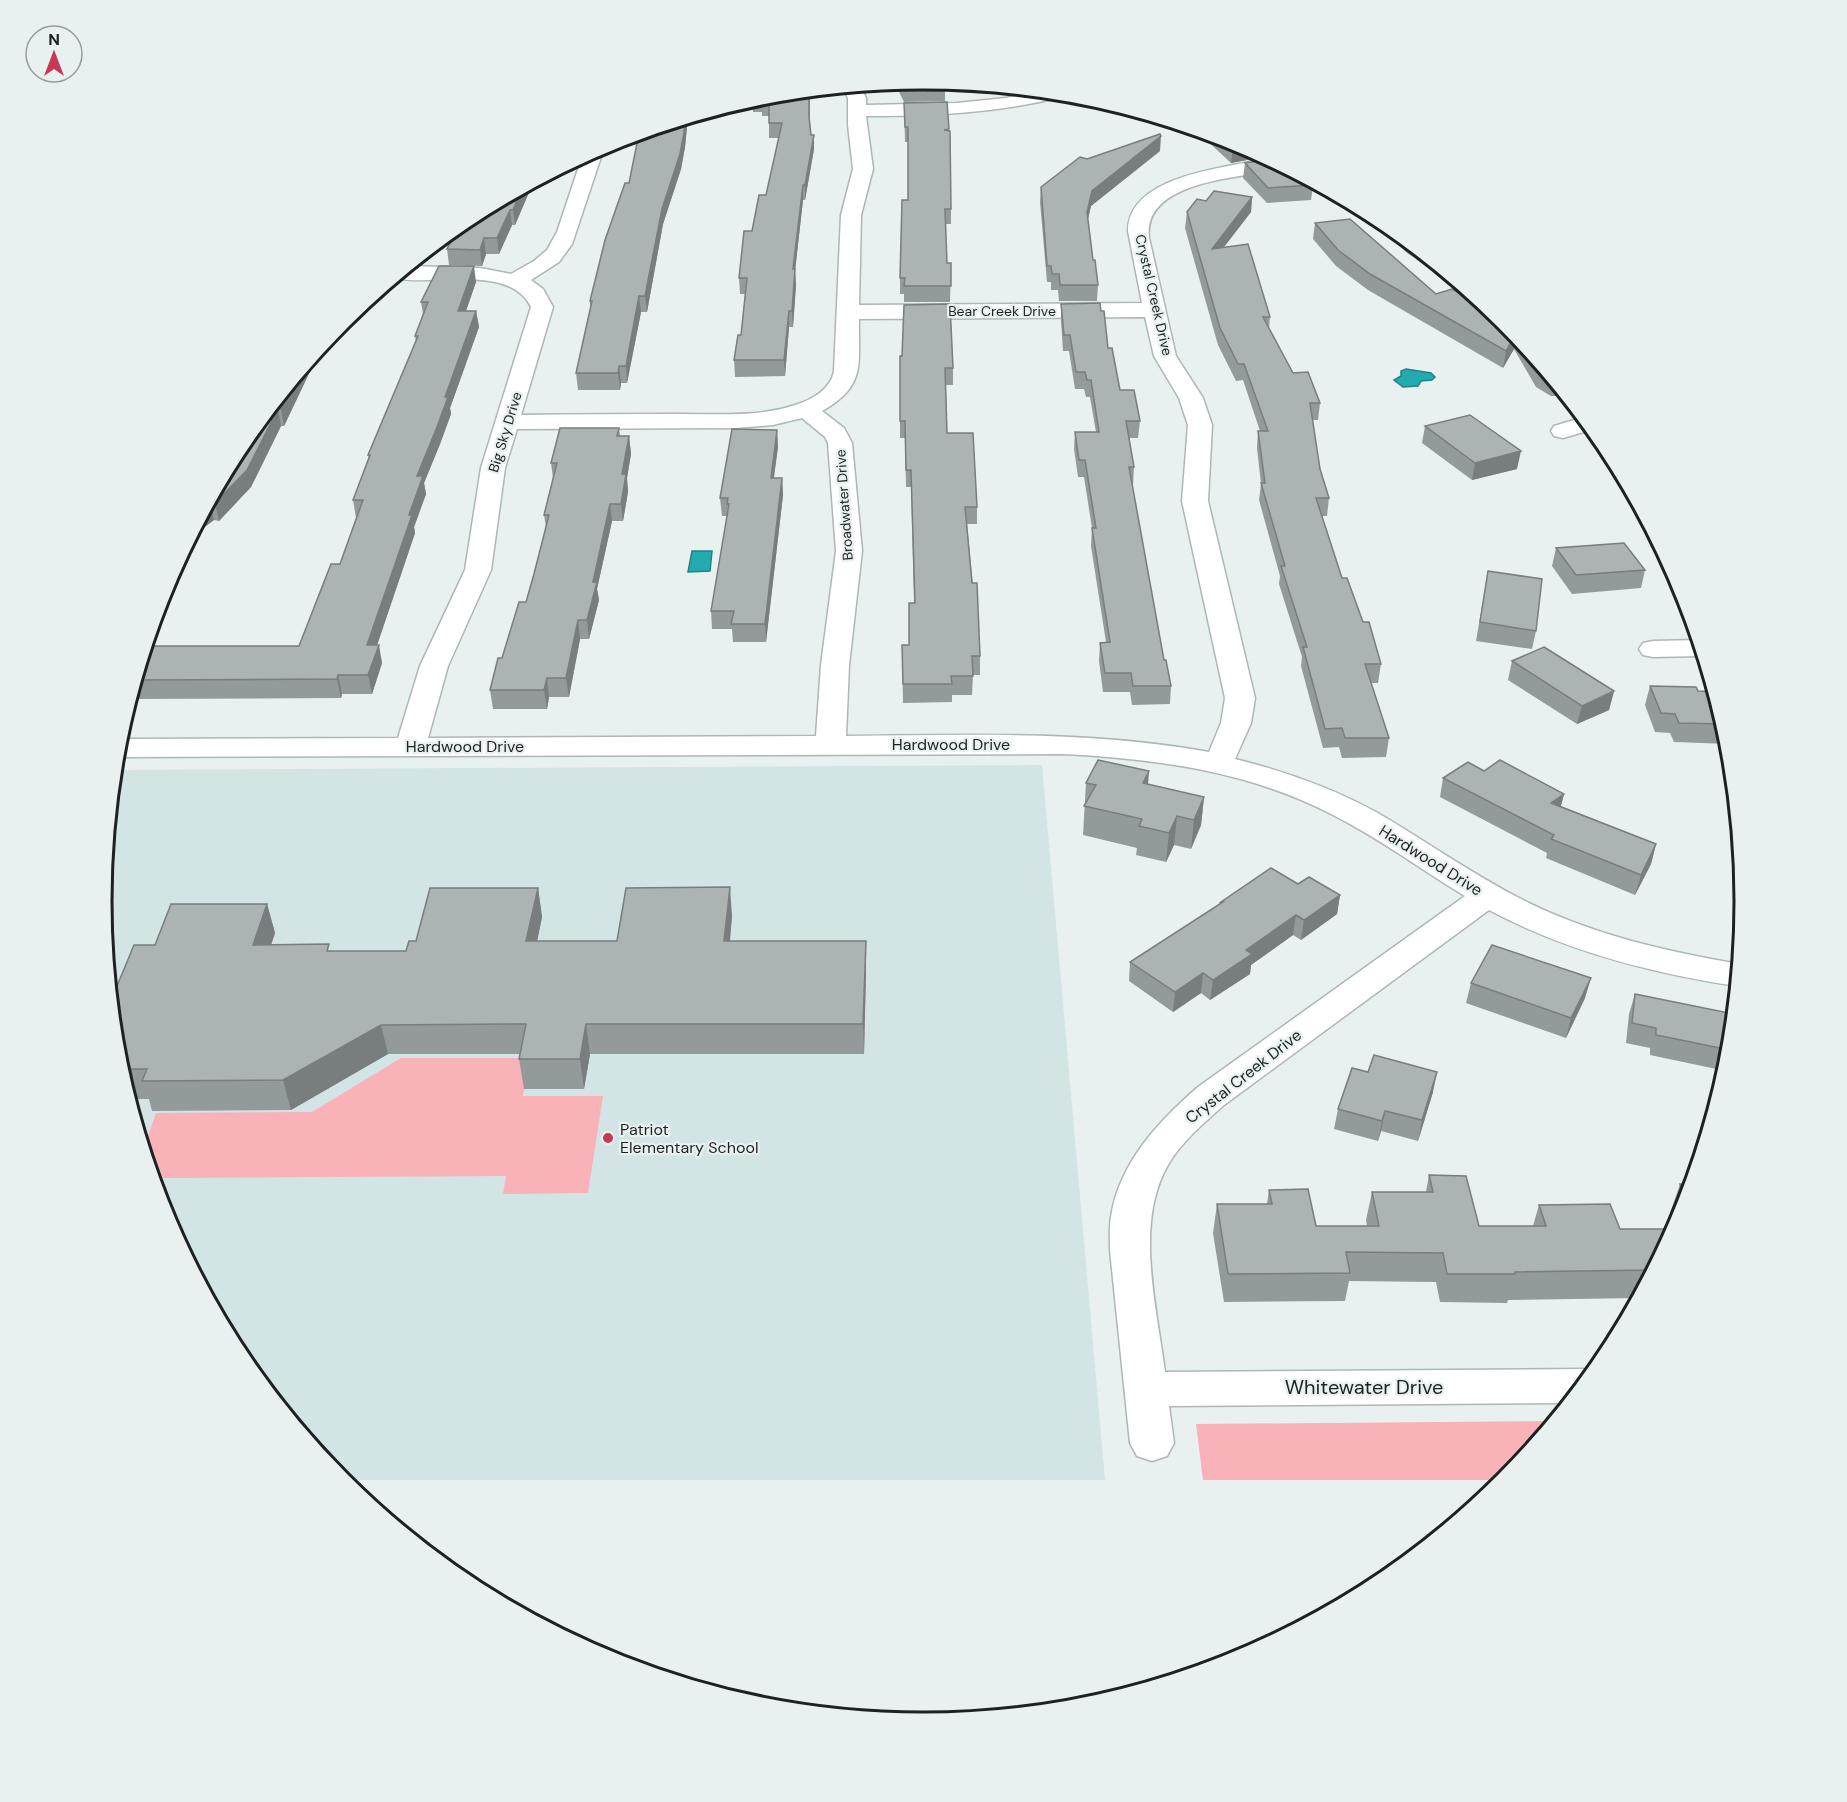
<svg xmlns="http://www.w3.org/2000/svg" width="1847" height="1802" font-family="'DM Sans',sans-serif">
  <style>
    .built { fill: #d3e4e4 }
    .green { fill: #f9b2b7 }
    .water { fill: #23abb0; stroke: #228285; stroke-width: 1.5 }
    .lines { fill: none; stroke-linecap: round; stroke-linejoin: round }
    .minor-casing { stroke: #aeb6b6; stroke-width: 3 }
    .minor { fill: #fff; fill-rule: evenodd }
    .wall { fill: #939a9a }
    .shaded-wall { fill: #787d7d }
    .building { fill: #abb3b3; stroke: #787d7d; stroke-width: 1.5 }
    .poi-dot { fill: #c83854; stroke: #e8f0f0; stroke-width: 2 }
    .labels { text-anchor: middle; stroke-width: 4.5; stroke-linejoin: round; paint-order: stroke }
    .far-street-label { font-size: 14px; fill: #1e2121; stroke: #e8f0f0 }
    .street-label { font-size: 16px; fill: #1e2121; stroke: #e8f0f0 }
    .poi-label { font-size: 16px; fill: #1e2121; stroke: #e8f0f0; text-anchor: start }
    .near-street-label { font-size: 20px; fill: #1e2121; stroke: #e8f0f0 }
    .rim { fill: none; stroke: #1e2121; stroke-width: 3 }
  </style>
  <rect width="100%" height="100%" fill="#e8f0f0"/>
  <polygon class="built" points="1042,765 1105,1480 341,1480 240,1357 164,1215 118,1061 102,901 115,770"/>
  <g class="green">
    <polygon points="401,1058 530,1058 523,1096 603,1096 588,1193 503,1194 506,1176 153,1178 144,1147 156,1113 312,1112"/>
    <polygon points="1554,1421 1506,1480 1203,1480 1196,1424"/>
  </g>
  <g class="water">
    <polygon points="1406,369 1431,373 1435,377 1432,380 1421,381 1418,386 1403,387 1394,380 1401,376 1401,371"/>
    <polygon points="692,551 712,551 710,571 688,572"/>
  </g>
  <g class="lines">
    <g class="minor-casing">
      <g id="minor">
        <path d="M860,86l6,12v7l91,-2 49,-5 35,-7 23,2 -3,4c-64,16 -128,19 -195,19l7,53 -12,46 -2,90 283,-2 -14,-72c0,-48 74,-60 110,-67 9,-1 23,-6 32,-4 5,0 12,6 17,8 -39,10 -145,10 -138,70l27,118 27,42 9,27 -4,76 47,197 -4,25 -16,36c49,12 97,29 141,53 50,29 97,63 149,89 68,34 140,50 214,63l-2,22c-86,-13 -171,-35 -248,-76l-265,195c-20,18 -43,37 -56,60 -34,58 -11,143 -3,207l418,-3 11,4 -25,30 -400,3 5,37 -7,13 -15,5 -15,-5 -7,-13 -20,-193c0,-11 -1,-22 1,-33 8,-54 48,-96 87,-130l267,-191c-45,-27 -86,-58 -132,-81 -84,-44 -176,-56 -269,-61l-948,3 2,-18 280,-1 22,-72 45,-96 16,-102 50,-161c-21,-44 -99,-20 -137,-29l14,-12 72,2 31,6 23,-13 13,-11 10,-18 25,-75 18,-10 3,4 -31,93 -13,18 -28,18 12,9 10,18 -32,108c54,-1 107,-1 161,-1 37,0 77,3 113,-9 17,-5 36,-16 39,-34l7,-156 12,-46 -5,-44v-27l-5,-11zM1145,317l9,39 25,42 9,27 -6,76 43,197 -4,25 -12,29c-120,-22 -242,-17 -363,-16l3,-71 13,-114 -10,-108 -8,-15 -22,-17c45,-25 36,-47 37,-92zM802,418l23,19 3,6 8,108 -15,114 -5,71 -388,2 20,-72 43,-96 14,-102 12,-39 219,-1 37,-3z"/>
        <path d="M1405,238l21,18c-11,3 -20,-4 -26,-13z"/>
        <polygon points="1584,417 1594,429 1563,438 1554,436 1551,431 1554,426"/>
        <polygon points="1699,640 1703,656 1701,656 1653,657 1643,655 1639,649 1643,643 1653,641"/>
      </g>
    </g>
    <use href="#minor" class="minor"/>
  </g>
  <g class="wall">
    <polygon points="924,80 945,87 945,101 904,102 894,82"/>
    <polygon points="810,91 810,123 811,135 814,135 814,149 805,200 803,200 795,271 796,285 793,327 789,327 785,376 735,377 734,360 741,335 745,294 740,294 739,278 752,231 766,195 779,138 769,138 769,116 762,116 762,112 753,112 752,99 764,95"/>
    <polygon points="1083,95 1138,112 1125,114"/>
    <polygon points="904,103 951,209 951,224 945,224 947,263 951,263 950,302 904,302 904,294 900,294 900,278 908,200 908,142 905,142"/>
    <polygon points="687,127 685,147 681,169 663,224 647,312 641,312 627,383 621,383 620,390 578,390 576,373 590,309 590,301"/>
    <polygon points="1201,131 1238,142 1263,157 1231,163 1201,135"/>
    <polygon points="1160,151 1091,206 1088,219 1093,260 1098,285 1097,301 1059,301 1058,290 1051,290 1051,282 1047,282 1040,202 1041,187 1087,159"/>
    <polygon points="1245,163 1313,185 1311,200 1267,203 1243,178"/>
    <polygon points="533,183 515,225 512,225 499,254 486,254 482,266 449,265 447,249 451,241 450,232 467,218"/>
    <polygon points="1252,197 1251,212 1224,247 1270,317 1269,328 1293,373 1320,403 1318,420 1312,420 1320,469 1329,498 1327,516 1322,516 1342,578 1363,622 1381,664 1378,683 1371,683 1389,738 1386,757 1342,758 1339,747 1323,748 1301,666 1302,657 1279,584 1280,576 1259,500 1261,484 1257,448 1258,431 1260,431 1243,380 1236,381 1218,345 1185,228 1187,212 1206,201"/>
    <polygon points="1315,223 1436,294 1505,320 1566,396 1551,396 1536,387 1514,349 1503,368 1368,290 1336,266 1313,239"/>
    <polygon points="476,282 466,311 476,311 479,327 450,408 451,414 440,444 424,483 426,494 414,527 415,533 377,645 382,663 372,694 342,694 341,698 130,699 147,646 299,646 340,564 356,518 353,500 369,459 368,455 416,342 415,336 423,314 421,302"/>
    <polygon points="1061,304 1101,311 1108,348 1120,390 1140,421 1138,438 1129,438 1134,467 1133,485 1132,485 1164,660 1171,686 1170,704 1132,705 1130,692 1103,692 1099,661 1100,643 1106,642 1091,546 1092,528 1084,477 1078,477 1074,449 1075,432 1096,432 1090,397 1086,397 1084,389 1075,389 1069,351 1063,351 1061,320"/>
    <polygon points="323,344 284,426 281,426 251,487 219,521 214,520 191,537 241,444"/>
    <polygon points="900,356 953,368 953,385 946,385 947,433 977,507 977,524 967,524 980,656 980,675 973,675 972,695 952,695 952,702 903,703 902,645 909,645 914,603 911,487 906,487 905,438 900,438"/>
    <polygon points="1425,426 1517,469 1472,480 1422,443"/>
    <polygon points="619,428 620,436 629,436 631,454 627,478 628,492 623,521 612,521 597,589 599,600 589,639 580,639 569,697 549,697 547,709 493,709 490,690 502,658 526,602 546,527 544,515 553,478 551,463"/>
    <polygon points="777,430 778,447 774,478 782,478 783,495 766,642 733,642 732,629 712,629 711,611 727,516 722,516 720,498"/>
    <polygon points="1556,548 1645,570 1641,588 1572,594 1552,566"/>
    <polygon points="1488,571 1536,631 1532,649 1476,641"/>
    <polygon points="1512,661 1614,691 1609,710 1577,724 1508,680"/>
    <polygon points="1650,686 1698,691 1714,692 1730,744 1674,742 1670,733 1655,732 1645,705"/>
    <polygon points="1484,771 1564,794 1561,806 1656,844 1651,864 1635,895 1546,858 1547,853 1440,797 1443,778"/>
    <polygon points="1086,783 1148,784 1204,797 1201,825 1191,849 1174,845 1166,862 1136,855 1137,848 1083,835"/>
    <polygon points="1740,855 1745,901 1745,904 1734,877"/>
    <polygon points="1298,884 1340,895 1337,914 1301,940 1293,935 1251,965 1250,974 1210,1000 1201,993 1173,1012 1129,981 1130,962 1221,904 1221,902"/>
    <polygon points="538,888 542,917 537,941 617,941 732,916 730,941 866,941 866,970 864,1054 590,1054 584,1089 524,1089 519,1059 520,1054 388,1054 291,1110 152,1111 149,1099 129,1099 118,1061 112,998 155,945 267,904 275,933 271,945 331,951 406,951 416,941"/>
    <polygon points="1471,983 1585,998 1566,1038 1466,1003"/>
    <polygon points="1635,994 1734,1014 1729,1062 1726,1071 1650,1055 1650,1048 1626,1043 1629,1014"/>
    <polygon points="1433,1092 1418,1141 1381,1131 1378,1141 1334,1129 1338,1109"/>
    <polygon points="1429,1175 1479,1226 1533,1226 1539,1205 1620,1229 1675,1229 1638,1298 1508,1300 1507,1303 1440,1302 1436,1282 1349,1281 1345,1301 1224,1302 1213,1233 1217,1204 1267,1204 1269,1190 1316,1226 1367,1226 1366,1220 1372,1192 1426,1192"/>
    <polygon points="1680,1184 1692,1184 1682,1216 1676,1228 1670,1213"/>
  </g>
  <g class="shaded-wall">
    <polygon points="1126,108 1138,112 1125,114"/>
    <polygon points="685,119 686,119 687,127 685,147 681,169 663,224 647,312 645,296 662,209"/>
    <polygon points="814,135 814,149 805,200 805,185"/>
    <polygon points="1161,136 1160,151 1091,206 1086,227 1087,212 1092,191"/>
    <polygon points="1245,146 1263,155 1263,157 1231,163 1233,148"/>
    <polygon points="533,183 515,225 513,210 522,189"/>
    <polygon points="803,185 803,200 795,271 796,285 793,327 792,311 793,269"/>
    <polygon points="1252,197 1251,212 1210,265 1212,249"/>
    <polygon points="510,210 512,225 499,254 497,238"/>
    <polygon points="484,238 486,254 482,266 480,250"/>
    <polygon points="474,266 476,282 460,328 458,311"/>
    <polygon points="639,296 641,312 627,383 626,366"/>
    <polygon points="476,311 479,327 450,408 451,414 440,444 424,483 426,494 414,527 415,533 371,663 367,645 417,476"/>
    <polygon points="789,311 789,327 785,376 784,360"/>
    <polygon points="1516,334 1514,349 1503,368 1506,351"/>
    <polygon points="323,344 284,426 281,409 296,377"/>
    <polygon points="619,366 621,383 620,390 618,373"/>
    <polygon points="278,409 281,426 251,487 219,521 215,503"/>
    <polygon points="777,430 778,447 771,495 771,478"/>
    <polygon points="629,436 631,454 627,478 628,492 623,521 621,504 622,474"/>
    <polygon points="1521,451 1517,469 1472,480 1475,463"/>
    <polygon points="782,478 783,495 766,642 765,624"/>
    <polygon points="209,503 210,503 214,520 191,537"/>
    <polygon points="610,504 612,521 597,589 599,600 589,639 587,620 593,582"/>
    <polygon points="578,620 580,639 569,697 566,678"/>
    <polygon points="379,645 382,663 372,694 368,675"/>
    <polygon points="338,675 342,694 341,698 337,679"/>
    <polygon points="547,678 549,697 547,709 544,690"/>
    <polygon points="1614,691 1609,710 1577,724 1582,706"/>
    <polygon points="1149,771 1147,799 1143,783"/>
    <polygon points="1564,794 1559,813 1551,803"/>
    <polygon points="1204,797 1201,825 1191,849 1194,820"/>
    <polygon points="1177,816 1174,845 1166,862 1169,833"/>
    <polygon points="1656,844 1651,864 1635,895 1641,875"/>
    <polygon points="730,887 732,916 727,970 724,941"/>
    <polygon points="538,888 542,917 531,971 526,941"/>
    <polygon points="1340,895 1337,914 1301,940 1304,920"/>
    <polygon points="267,904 275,933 261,974 253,945"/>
    <polygon points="1296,915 1293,935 1251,965 1250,974 1210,1000 1213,980 1246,950"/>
    <polygon points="866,941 866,970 864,1054 863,1024"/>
    <polygon points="1203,973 1201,993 1173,1012 1175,992"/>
    <polygon points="1591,978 1585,998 1566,1038 1571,1018"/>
    <polygon points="586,1024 590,1054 584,1089 580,1059"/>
    <polygon points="381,1025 388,1054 291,1110 283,1080"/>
    <polygon points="1437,1072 1433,1092 1418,1141 1422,1120"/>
    <polygon points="1385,1111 1381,1131 1378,1141 1382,1121"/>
  </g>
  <g class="building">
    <polygon points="924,80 945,82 945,87 904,88 901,82"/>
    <polygon points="809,91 809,117 811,135 814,135 805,185 803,185 793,269 795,269 792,311 789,311 784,360 734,360 738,335 741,335 747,278 739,278 744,231 752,231 759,195 766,195 782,123 769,123 769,102 761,102 761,98 754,98 764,95"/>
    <polygon points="947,102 949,129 944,130 950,131 951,209 945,209 947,263 951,263 951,286 904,286 905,278 900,278 902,200 908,200 908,127 905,127 904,103"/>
    <polygon points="685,119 684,133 680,154 662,209 645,296 639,296 626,366 619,366 618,373 576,373 592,301 590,301 605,240 625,183 629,183 639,133"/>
    <polygon points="1160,134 1161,136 1092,191 1087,212 1093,260 1095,260 1098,285 1060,285 1059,274 1052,274 1051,266 1047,266 1041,187 1080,157 1087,159"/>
    <polygon points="1220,137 1238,142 1245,146 1233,148"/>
    <polygon points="1269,159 1305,178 1313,185 1268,188 1245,163"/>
    <polygon points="522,189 513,210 510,210 497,238 484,238 480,250 447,249 458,226 457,226 467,218"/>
    <polygon points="1214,191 1252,197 1212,249 1248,244 1270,317 1263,317 1293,373 1308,372 1320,403 1310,403 1320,469 1329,498 1316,498 1342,578 1347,578 1363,622 1369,622 1381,664 1365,664 1389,738 1345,738 1342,728 1325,729 1303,647 1307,647 1281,566 1285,566 1261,483 1265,483 1258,431 1268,431 1244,364 1238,364 1220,328 1187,212 1197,199 1206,201"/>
    <polygon points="1350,219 1436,294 1452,289 1494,312 1505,320 1516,334 1506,351 1370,274 1338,250 1315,223"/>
    <polygon points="439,266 474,266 458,311 476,311 445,397 448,397 437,427 417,476 423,476 409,515 412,515 367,645 379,645 368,675 338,675 337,679 136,680 147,646 299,646 331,564 340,564 363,500 353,500 370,455 368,455 418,336 415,336 428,302 421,302"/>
    <polygon points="1100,303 1101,311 1104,311 1108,348 1112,348 1120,390 1134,390 1140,421 1126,421 1134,467 1129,467 1164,660 1166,660 1171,686 1133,686 1131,673 1105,673 1100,643 1110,642 1092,528 1096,528 1085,460 1079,460 1075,432 1099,432 1091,380 1087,380 1085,372 1076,372 1070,335 1064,335 1061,304"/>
    <polygon points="950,304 953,368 945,368 947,433 973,433 977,507 965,507 972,583 977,583 980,656 972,656 973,676 951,676 952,684 903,684 902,645 909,645 909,603 915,603 911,470 906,470 905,421 900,421 900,356 902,356 904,305"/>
    <polygon points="1523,343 1551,377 1539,370"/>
    <polygon points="296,377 281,409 278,409 247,470 215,503 209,503 241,444"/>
    <polygon points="1470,415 1521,451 1475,463 1425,426"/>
    <polygon points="560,428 619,428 617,436 629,436 622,474 626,474 621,504 610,504 593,582 597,582 587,620 578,620 566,678 547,678 544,690 490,690 498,658 502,658 519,602 526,602 534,574 549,515 544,515 557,463 551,463"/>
    <polygon points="732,429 777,430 771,478 782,478 765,624 731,624 734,611 711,611 729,504 727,504 728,498 720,498"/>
    <polygon points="1624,543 1645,570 1576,575 1556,548"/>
    <polygon points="1488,571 1542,579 1536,631 1480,622"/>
    <polygon points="1544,647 1614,691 1582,706 1512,661"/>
    <polygon points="1650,686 1696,687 1698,691 1714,692 1724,724 1679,723 1675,714 1661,713"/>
    <polygon points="1098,760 1149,771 1143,783 1204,797 1194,820 1177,816 1169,833 1139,826 1142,819 1084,806 1096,785 1086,783"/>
    <polygon points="1500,760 1564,794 1551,803 1656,844 1641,875 1551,839 1554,835 1443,778 1468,762 1484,771"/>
    <polygon points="1271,868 1298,884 1309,877 1340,895 1304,920 1296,915 1246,950 1252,954 1213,980 1203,973 1175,992 1130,962 1223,902 1221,902"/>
    <polygon points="730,887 724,941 866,941 863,1024 586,1024 580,1059 519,1059 526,1024 381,1025 283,1080 142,1081 147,1069 120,1069 118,1061 115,1030 117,1024 114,1024 112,998 134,945 155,945 171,904 267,904 253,945 329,944 327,951 406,951 409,941 416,941 430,888 538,888 526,941 617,941 626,888"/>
    <polygon points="1492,945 1591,978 1571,1018 1471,983"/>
    <polygon points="1635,994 1734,1014 1730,1050 1656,1035 1656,1028 1632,1023"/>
    <polygon points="1374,1055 1437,1072 1422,1120 1385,1111 1382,1121 1338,1109 1352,1068 1368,1072"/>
    <polygon points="1429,1175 1466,1176 1479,1226 1546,1226 1539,1205 1610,1204 1620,1229 1675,1229 1654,1270 1515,1272 1515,1274 1447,1274 1443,1253 1346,1252 1350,1273 1228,1274 1217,1204 1272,1204 1269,1190 1308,1189 1316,1226 1379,1226 1372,1192 1433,1192"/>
    <polygon points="1680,1184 1692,1184 1686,1202"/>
  </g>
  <circle class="poi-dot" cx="608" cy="1138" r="6"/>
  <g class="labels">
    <g class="far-street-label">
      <text transform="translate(1154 295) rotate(77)" y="5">Crystal Creek Drive</text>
      <text x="1002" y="316">Bear Creek Drive</text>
      <text transform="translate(505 432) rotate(-73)" y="5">Big Sky Drive</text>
      <text transform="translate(844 505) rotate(-94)" y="5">Broadwater Drive</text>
    </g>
    <g class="street-label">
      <text x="951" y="750">Hardwood Drive</text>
      <text x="465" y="752">Hardwood Drive</text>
      <text transform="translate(1431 860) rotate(32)" y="6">Hardwood Drive</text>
      <text transform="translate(1243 1076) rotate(-38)" y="6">Crystal Creek Drive</text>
    </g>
    <g class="poi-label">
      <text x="620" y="1135">Patriot<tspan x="620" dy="18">Elementary School</tspan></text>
    </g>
    <g class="near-street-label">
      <text x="1364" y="1394">Whitewater Drive</text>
    </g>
  </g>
  <path d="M0 0H1847V1802H0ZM112 901a811 811 0 1 1 1622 0a811 811 0 1 1-1622 0Z" fill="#e8f0f0" fill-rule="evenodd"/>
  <path class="rim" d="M112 901a811 811 0 1 1 1622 0a811 811 0 1 1-1622 0Z"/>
  <g transform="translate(54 54)"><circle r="28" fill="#e8f0f0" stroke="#979d9d" stroke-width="1.5"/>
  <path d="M0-4.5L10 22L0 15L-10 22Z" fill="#c83854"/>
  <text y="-9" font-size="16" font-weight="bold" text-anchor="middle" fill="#1e2121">N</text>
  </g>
</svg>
